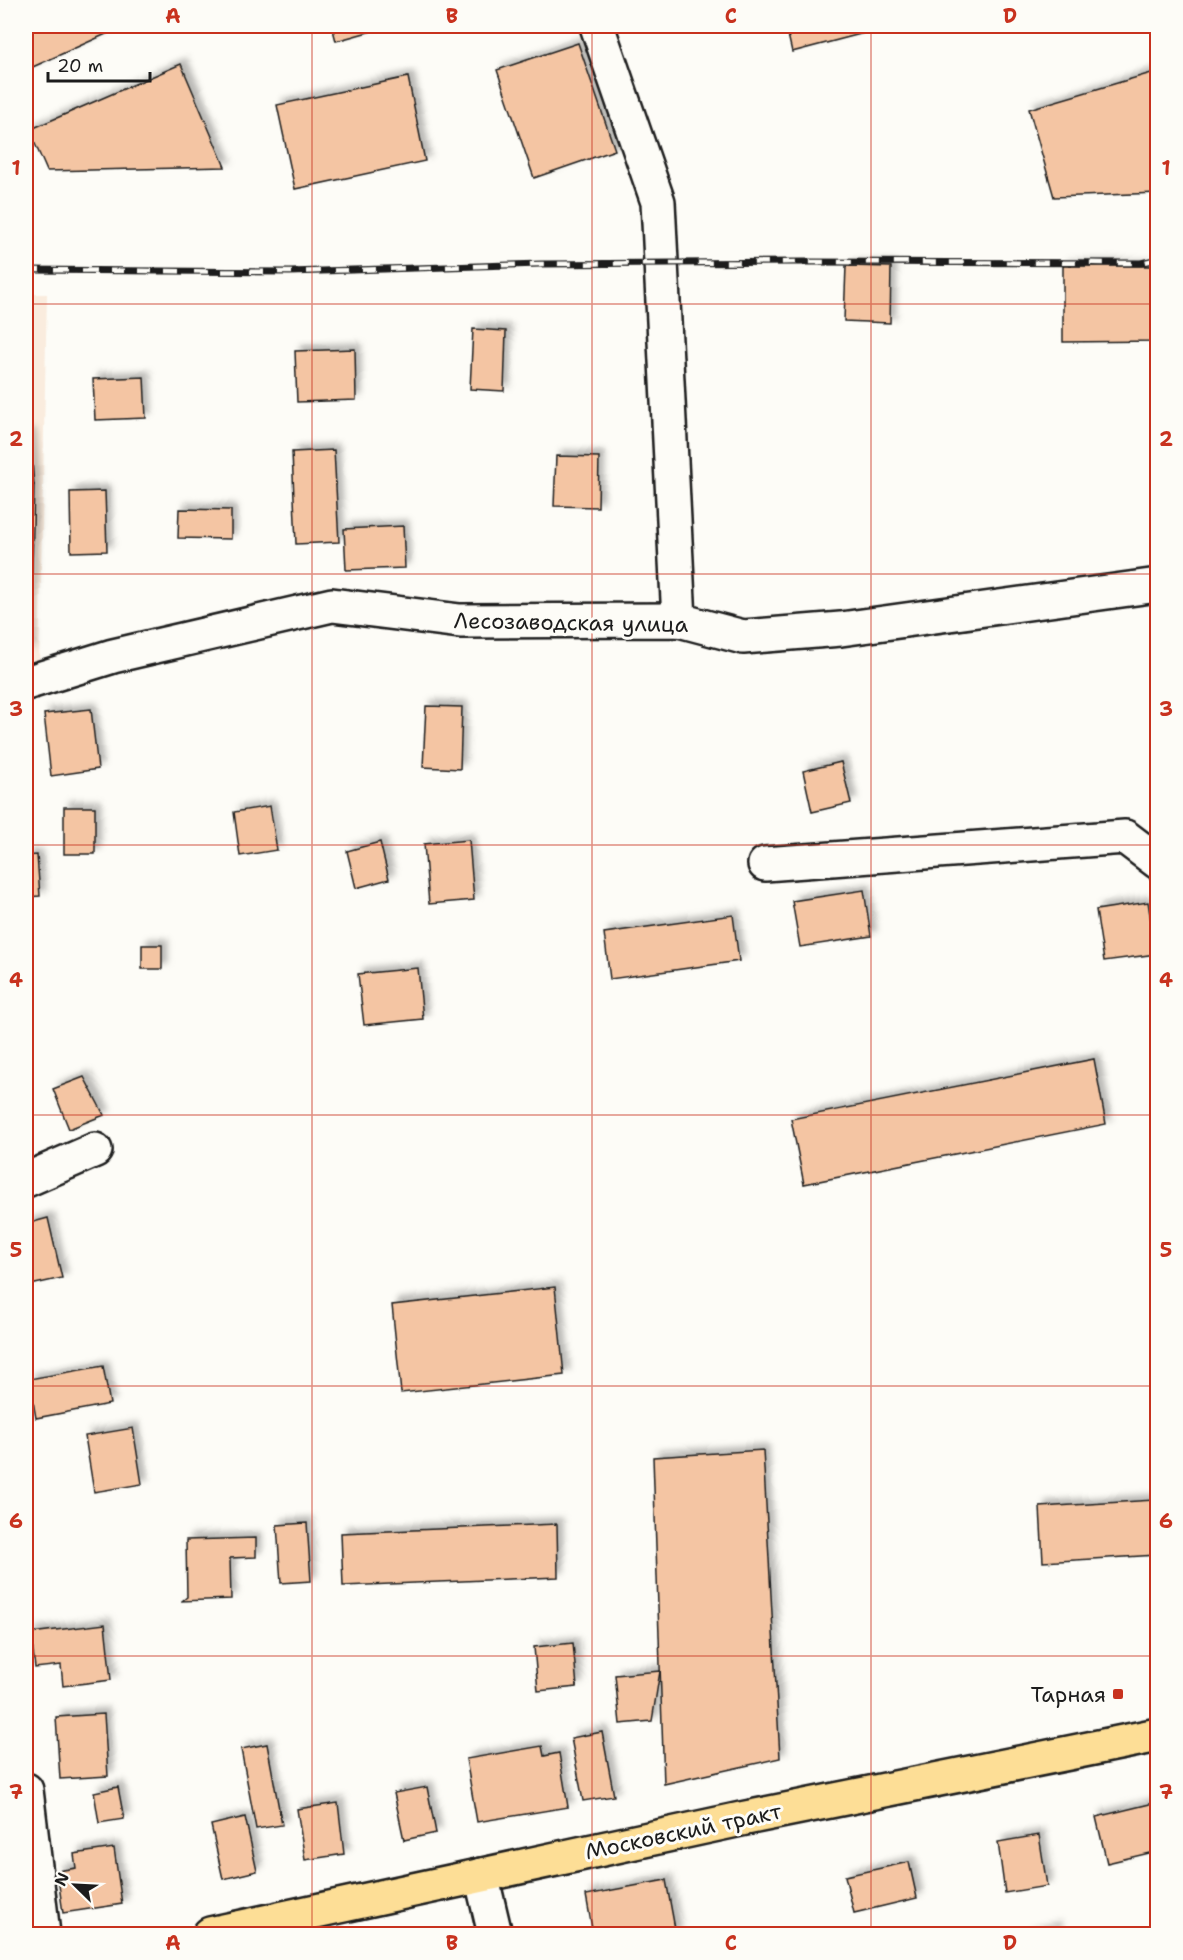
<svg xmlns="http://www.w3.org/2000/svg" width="1183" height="1960" font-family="'Shantell Sans',sans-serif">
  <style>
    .built { fill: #faecde }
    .building { fill: #f4c5a3; stroke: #1c1c1c; stroke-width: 1.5; filter: url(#shadow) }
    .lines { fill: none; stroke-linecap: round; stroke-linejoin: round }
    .minor-casing { stroke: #1c1c1c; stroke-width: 38 }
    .major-casing { stroke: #1c1c1c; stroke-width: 38 }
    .minor { stroke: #fdfcf7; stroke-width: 33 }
    .major { stroke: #fdde96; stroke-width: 33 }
    .rail-casing { stroke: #1c1c1c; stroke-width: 7 }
    .rail { stroke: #fdfcf7; stroke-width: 4.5; stroke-dasharray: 14; stroke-linecap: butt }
    .grid { fill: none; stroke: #c8321e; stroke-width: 1.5; stroke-opacity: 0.55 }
    .poi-dot { fill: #c8321e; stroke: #fdfcf7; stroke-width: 2 }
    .labels { text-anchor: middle; stroke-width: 6; stroke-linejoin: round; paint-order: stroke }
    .street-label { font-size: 22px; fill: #1c1c1c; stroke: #fdfcf7 }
    .poi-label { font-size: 22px; fill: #1c1c1c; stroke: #fdfcf7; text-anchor: end }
    .neatline { fill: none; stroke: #c8321e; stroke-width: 2 }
    .grid-label { font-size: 20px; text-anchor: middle; font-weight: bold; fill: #c8321e }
  </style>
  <defs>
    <filter id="shadow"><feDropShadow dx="5.5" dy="-5.5" stdDeviation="3" flood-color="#0004"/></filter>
  </defs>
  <rect width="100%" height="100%" fill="#fdfcf7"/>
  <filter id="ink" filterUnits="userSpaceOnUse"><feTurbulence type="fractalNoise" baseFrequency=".0167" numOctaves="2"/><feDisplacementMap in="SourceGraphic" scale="12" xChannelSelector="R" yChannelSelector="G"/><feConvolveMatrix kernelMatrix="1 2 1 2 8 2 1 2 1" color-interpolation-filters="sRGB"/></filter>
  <g filter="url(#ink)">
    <polygon class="built" points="26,294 47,294 39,668 26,669"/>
    <g class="building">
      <polygon points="26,26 124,26 26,70"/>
      <polygon points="332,26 390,26 336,41"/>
      <polygon points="786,26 891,26 792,52"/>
      <polygon points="578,43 615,150 534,178 497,70"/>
      <polygon points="181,64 225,167 47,171 29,130"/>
      <polygon points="1158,71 1158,193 1054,197 1029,109"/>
      <polygon points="408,77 425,161 295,189 277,105"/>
      <polygon points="846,266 891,267 890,323 844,321"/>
      <polygon points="1063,266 1158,266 1158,341 1063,342"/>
      <polygon points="473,329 506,331 504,391 470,389"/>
      <polygon points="355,349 356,400 297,402 295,351"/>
      <polygon points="144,377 146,418 95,420 93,379"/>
      <polygon points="26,434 30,435 34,485 26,485"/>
      <polygon points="334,450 339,542 296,544 292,452"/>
      <polygon points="556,456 599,457 598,507 554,506"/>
      <polygon points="26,485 34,485 30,652 26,652"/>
      <polygon points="105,491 107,551 71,552 70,492"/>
      <polygon points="179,509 231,510 231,539 178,538"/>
      <polygon points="403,526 405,568 346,570 344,529"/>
      <polygon points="426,706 462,707 460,769 423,767"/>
      <polygon points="91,709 98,769 51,776 44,714"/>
      <polygon points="841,762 851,803 812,812 803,771"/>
      <polygon points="270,806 277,850 240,856 234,812"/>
      <rect x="64" y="807" width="31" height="47"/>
      <polygon points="469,840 474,900 429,904 424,844"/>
      <polygon points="380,842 389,879 356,888 347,851"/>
      <polygon points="37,855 40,896 26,897 26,856"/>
      <polygon points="864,890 871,936 800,947 792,901"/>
      <polygon points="1148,902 1156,954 1104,961 1096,910"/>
      <polygon points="733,915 739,961 610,979 604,933"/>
      <rect x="142" y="945" width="20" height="24"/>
      <polygon points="418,968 423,1019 364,1025 358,974"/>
      <polygon points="1094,1059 1106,1124 804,1184 791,1119"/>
      <polygon points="84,1077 104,1115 69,1129 53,1089"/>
      <polygon points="48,1218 62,1278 26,1286 26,1224"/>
      <polygon points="555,1287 564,1375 401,1393 392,1305"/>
      <polygon points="103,1366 110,1404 36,1418 29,1379"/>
      <polygon points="133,1428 142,1484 94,1492 85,1436"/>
      <polygon points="763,1450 780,1758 664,1784 653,1457"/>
      <polygon points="1154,1500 1157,1555 1043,1562 1040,1507"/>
      <polygon points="307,1523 311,1581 281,1583 277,1525"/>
      <polygon points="557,1524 558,1577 343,1586 341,1533"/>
      <polygon points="256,1538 256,1557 230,1558 231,1599 182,1601 187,1597 186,1540"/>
      <polygon points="105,1624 111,1680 63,1686 61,1665 35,1668 31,1633"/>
      <polygon points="573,1643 577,1687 538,1691 534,1647"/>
      <polygon points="660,1671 652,1721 620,1724 615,1675"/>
      <polygon points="104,1714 108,1776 60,1779 56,1717"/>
      <polygon points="602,1732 614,1796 583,1801 571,1738"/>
      <polygon points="267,1744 282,1825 256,1829 241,1749"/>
      <polygon points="542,1746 544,1756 559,1753 568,1807 477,1822 466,1759"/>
      <polygon points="118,1787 124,1819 99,1823 94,1792"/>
      <polygon points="427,1787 436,1833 404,1840 394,1793"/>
      <polygon points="1158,1802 1158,1851 1107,1863 1096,1817"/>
      <polygon points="338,1803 344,1854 305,1860 297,1809"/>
      <polygon points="245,1817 257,1871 223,1879 211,1825"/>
      <polygon points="1039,1835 1047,1886 1005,1893 998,1842"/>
      <polygon points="114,1848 122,1904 63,1913 57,1871 76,1868 74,1854"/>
      <polygon points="909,1862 917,1898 854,1913 845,1876"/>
      <polygon points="666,1880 676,1934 593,1934 586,1895"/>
      <polygon points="1056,1928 1057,1934 1026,1934"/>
    </g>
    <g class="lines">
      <g class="minor-casing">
        <g id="minor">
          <polyline points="597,26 658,202 679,620"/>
          <polyline points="26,683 113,656 332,605 460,621 679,620 743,637 841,629 1158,585"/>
          <polyline points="765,864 1125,837 1158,862"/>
          <polyline points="26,1180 95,1150"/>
          <polyline points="26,1790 43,1934"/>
          <polyline points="481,1875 495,1934"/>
        </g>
      </g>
      <g class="major-casing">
        <polyline id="major" points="210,1934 741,1819 1158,1735"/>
      </g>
      <use href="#minor" class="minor"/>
      <use href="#major" class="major"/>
      <g class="rail-casing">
        <polyline id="rail" points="26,270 290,272 541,264 804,262 1141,263 1158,259"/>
      </g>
      <use href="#rail" class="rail"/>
    </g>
  </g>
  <path class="grid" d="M312,26v1908M592,26v1908M871,26v1908M26,304h1132M26,574h1132M26,845h1132M26,1115h1132M26,1386h1132M26,1656h1132"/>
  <rect class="poi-dot" x="1112" y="1688" width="12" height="12" rx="3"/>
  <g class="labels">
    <g class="street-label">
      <text transform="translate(571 622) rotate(1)" y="8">Лесозаводская улица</text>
      <text transform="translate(683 1831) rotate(-12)" y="8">Московский тракт</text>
    </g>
    <g class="poi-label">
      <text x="1106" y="1702">Тарная</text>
    </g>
  </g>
  <rect width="1183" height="1960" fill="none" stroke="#fdfcf7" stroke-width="66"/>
  <g transform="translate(75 1885) rotate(294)" stroke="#fdfcf7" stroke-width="4.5" paint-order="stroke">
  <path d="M0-4.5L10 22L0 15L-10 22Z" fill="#1c1c1c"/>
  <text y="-9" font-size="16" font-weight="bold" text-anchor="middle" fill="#1c1c1c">N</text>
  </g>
  <path d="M48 72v9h102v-9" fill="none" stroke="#1c1c1c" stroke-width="3"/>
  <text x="57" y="72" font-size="18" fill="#1c1c1c" stroke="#fdfcf7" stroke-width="4.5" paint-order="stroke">20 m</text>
  <rect x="33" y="33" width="1117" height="1894" class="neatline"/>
  <g class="grid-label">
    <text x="173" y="23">A</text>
    <text x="452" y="23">B</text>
    <text x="731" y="23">C</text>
    <text x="1010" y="23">D</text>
    <text x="16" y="175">1</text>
    <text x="1166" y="175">1</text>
    <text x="16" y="446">2</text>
    <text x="1166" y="446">2</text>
    <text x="16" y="716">3</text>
    <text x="1166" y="716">3</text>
    <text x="16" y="987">4</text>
    <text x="1166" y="987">4</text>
    <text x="16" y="1257">5</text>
    <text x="1166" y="1257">5</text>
    <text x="16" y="1528">6</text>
    <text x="1166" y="1528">6</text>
    <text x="16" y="1799">7</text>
    <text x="1166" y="1799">7</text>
    <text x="173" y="1950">A</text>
    <text x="452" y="1950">B</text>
    <text x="731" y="1950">C</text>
    <text x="1010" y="1950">D</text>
  </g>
</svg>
